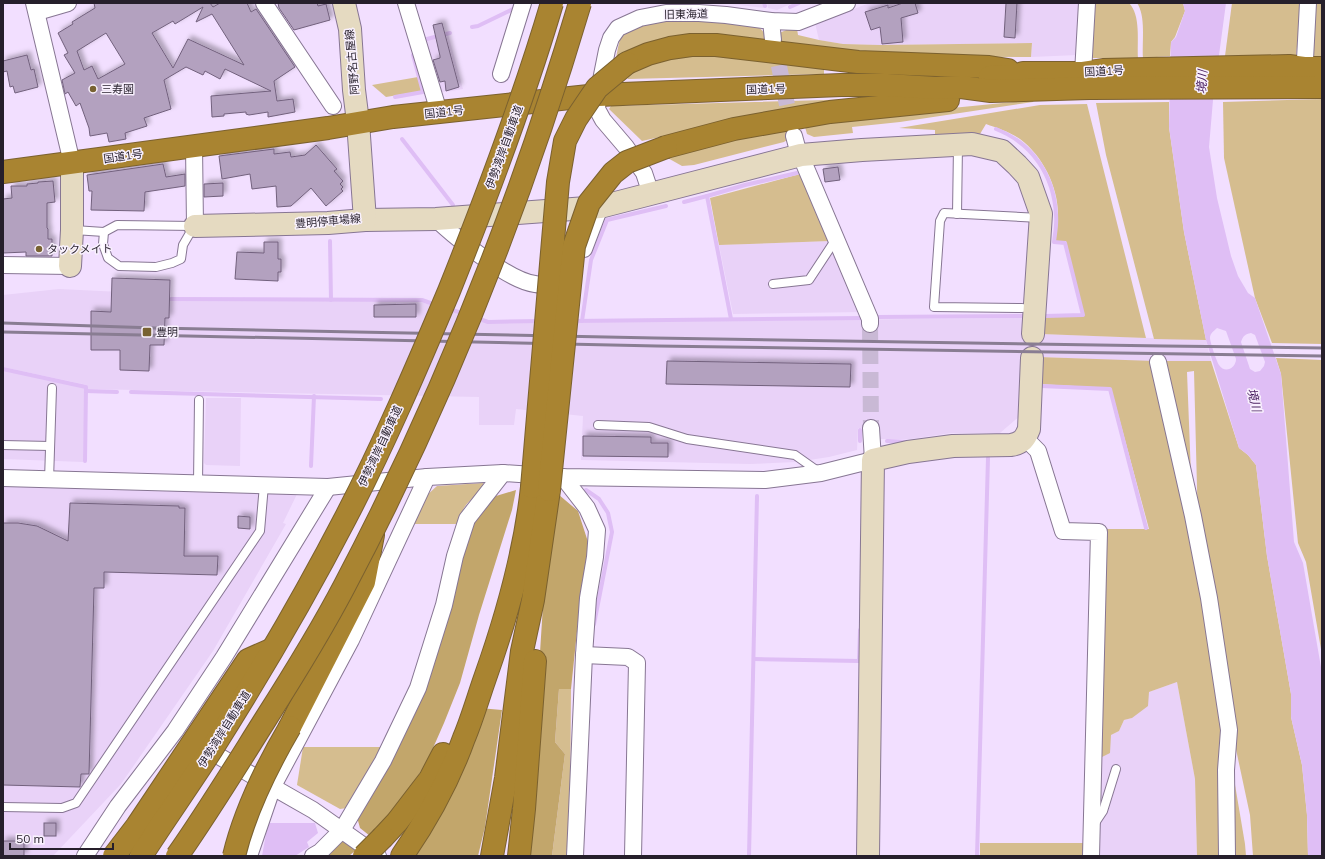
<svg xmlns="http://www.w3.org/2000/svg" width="1325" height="859" font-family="Mulish,'Noto Sans JP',sans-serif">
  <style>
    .built { fill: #e9d2f8 }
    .green { fill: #d5bd8f }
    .forest { fill: #c2a66b }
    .water { fill: #dfbef5; fill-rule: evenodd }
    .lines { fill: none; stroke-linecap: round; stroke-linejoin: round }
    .stream { stroke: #dfbef5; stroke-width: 4 }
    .building { fill: #b3a1bf; stroke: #72617d; fill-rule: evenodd; filter: url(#shadow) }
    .street-tunnel { stroke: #c9b9d5; stroke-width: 16; stroke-dasharray: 16 8; stroke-linecap: butt }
    .lane-casing { stroke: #877693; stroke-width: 10 }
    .street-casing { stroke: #877693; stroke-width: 18 }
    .secondary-casing { stroke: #877693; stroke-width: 24 }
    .highway-casing { stroke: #7b612f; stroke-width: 24 }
    .lane { stroke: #fff; stroke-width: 8 }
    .street { stroke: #fff; stroke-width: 16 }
    .secondary { stroke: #e5dac1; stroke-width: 22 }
    .highway { stroke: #a98431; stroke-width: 22 }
    .rail { stroke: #897d92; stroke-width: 3 }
    .highway-bridge-casing { stroke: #7b612f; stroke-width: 24; stroke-linecap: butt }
    .highway-bridge { stroke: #a98431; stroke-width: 22 }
    .poi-dot { fill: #786232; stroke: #f9f1fe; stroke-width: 1.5 }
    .labels { text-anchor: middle; stroke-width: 3; stroke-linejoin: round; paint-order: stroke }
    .street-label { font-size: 11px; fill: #261f2b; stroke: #f9f1fe }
    .poi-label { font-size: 11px; fill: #261f2b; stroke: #f9f1fe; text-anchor: start }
    .water-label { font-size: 12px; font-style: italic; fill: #491f60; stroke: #f9f1fe }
  </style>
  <defs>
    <filter id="shadow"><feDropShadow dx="3.5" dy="-3.5" stdDeviation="2" flood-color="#0004"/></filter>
  </defs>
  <rect width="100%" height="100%" fill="#f2dfff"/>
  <g class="built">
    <polygon points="723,3 762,3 764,8"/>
    <polygon points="767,3 793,3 777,10 768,8"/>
    <polygon points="870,3 1081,3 1077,55 1031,57 1032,43 880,45 843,44 819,40 815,23"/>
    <polygon points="448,34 463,89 436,93 423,41"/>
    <polygon points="830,241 863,312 733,314 719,245"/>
    <polygon points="59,289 163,294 163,300 231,299 421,302 487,323 1027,318 1041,334 1206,340 1211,361 1132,361 1025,356 1021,415 1000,433 951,433 911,439 877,439 875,429 858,428 857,450 829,457 796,462 750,464 581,460 583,416 516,409 514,425 479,425 479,397 87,389 87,385 3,367 3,295"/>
    <polygon points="3,370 85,388 83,462 3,459"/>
    <polygon points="206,398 241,398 240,466 206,465 204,463"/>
    <polygon points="3,485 298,492 283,523 286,524 213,651 121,784 53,856 3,856"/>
    <polygon points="1177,682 1195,779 1197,856 1098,856 1100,758 1111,735 1119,731 1124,720 1132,718 1149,692"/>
  </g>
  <g class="green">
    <path d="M1093,3h36c12,12 8,39 9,55h-46z"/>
    <path d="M1137,3h46l2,8 -10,26 -4,5 -1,14 -27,2c-1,-17 3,-42 -6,-55z"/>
    <polygon points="1232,3 1302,3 1296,55 1225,56"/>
    <polygon points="1315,3 1322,3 1322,56 1312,56"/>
    <path d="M669,18l81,5c10,4 15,8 17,18l-151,17c2,-9 3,-22 10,-28 10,-9 29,-9 43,-12z"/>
    <polygon points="789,29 797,29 798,35 819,40 843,44 880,45 1032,43 1031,57 876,56 778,43 779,33"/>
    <polygon points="712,54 824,68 824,74 628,79 626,76 648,63 680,56"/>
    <polygon points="418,77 422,91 386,97 372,85"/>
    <polygon points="862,99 691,130 642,141 609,109 611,106"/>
    <polygon points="1322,99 1322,344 1272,343 1255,298 1224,158 1223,102"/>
    <polygon points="1034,100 1033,102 900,122 852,127 853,133 814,137 807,134 805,127 871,116"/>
    <polygon points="1169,102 1169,127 1184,232 1206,340 1154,339 1106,155 1096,103"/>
    <path d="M1087,104l59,234 -105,-4 1,-17 42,-1 -18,-75h-11c1,-8 3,-16 3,-24 1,-29 -15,-61 -38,-78 -10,-7 -23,-11 -34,-15l-6,10 -45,1v-5l-36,-2 141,-23z"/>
    <polygon points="794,127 790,138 784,142 694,165 682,166 666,157 710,144"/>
    <polygon points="800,174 830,241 719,245 710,198"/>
    <polygon points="1039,357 1154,361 1205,596 1222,703 1222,856 1197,856 1195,779 1177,682 1149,692 1148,706 1132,718 1124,720 1119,731 1111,735 1110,753 1100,758 1105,529 1149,529 1111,388 1038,384"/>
    <polygon points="1276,358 1322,360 1322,655 1306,562 1298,543 1281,374"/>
    <polygon points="1162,361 1211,361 1239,448 1248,455 1256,465 1267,556 1291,694 1291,717 1302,765 1307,815 1308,856 1253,856 1250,815 1234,740 1198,526 1194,371 1187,372 1192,501"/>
    <path d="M483,483l2,7c-16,10 -22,14 -27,34h-45l13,-28 11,-10z"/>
    <polygon points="559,689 571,689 570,818 566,856 552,856 565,754 555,742"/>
    <polygon points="303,747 384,747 347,808 340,809 297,785"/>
    <polygon points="1232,767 1245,844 1246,856 1232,856"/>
    <rect x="980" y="843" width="106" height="13"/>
  </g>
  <g class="forest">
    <polygon points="552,489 578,511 589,545 582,583 571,689 559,689 555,742 565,754 552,856 522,856 533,763 547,542"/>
    <polygon points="516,490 512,510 479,615 460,683 444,723 426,764 399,803 370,836 360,828 357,817 380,779 464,543 476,519 484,505 496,496"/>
    <polygon points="479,708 502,710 485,827 478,856 407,856"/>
    <polygon points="349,841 357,849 349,856 324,856 341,842"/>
  </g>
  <g class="water">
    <path d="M1183,3h43l-13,97 -4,47 8,51 14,58 7,20 10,17 7,5 26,76 13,168 9,21 19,110v183h-14l-1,-41 -5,-50 -11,-48v-23l-24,-138 -11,-91 -8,-10 -9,-7 -33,-108 -22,-108 -15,-105 2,-85 5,-5 9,-26zM1217,328l9,3 10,28c0,9 -11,15 -17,6 -2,-3 -9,-23 -9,-27 0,-5 4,-7 7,-10zM1251,333l4,2 10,27 -1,4 -4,5 -5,1 -5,-3 -9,-27c2,-6 4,-8 10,-9z"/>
    <polygon points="268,823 315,823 318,833 307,842 309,847 295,856 262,856"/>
  </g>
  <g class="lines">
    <g class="stream">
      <polyline points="764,3 765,6"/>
      <polyline points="790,7 799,3"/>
      <polyline points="472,27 478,26 515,8"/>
      <polyline points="423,40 450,33"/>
      <polyline points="395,97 423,92 413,55"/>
      <path d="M996,129c36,14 58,46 60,86 1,9 -1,18 -2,27l11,1 18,72 -38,1"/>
      <polyline points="402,139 453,205"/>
      <polyline points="684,202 707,196"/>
      <polyline points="330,241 331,300"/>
      <polyline points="166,299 422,300 436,305"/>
      <polyline points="449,309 465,314"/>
      <polyline points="875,316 876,317 1023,316"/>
      <polyline points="477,318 488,322 540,321"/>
      <polyline points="731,319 707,196 745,185 797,173"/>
      <polyline points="572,321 863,318"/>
      <polyline points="582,321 591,260 607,220 666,206"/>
      <polyline points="3,369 86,387 85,461"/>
      <polyline points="1041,386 1110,389 1146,528"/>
      <polyline points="86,391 117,392"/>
      <polyline points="131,392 381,399"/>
      <polyline points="860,441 860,430"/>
      <polyline points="887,441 909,442"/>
      <polyline points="311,466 314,396"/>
      <polyline points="586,490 599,499 608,513 612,532 594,624"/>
      <polyline points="754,659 859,661 860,630"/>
      <polyline points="749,856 757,496"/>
      <polyline points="977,856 988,458"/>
    </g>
  </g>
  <g class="building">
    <path d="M94,3h116l3,4 7,-4h27l4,9 5,-3 39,58 -21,14 3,20 16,-2 2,13 -27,5v-5l-19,3 -3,-1v-2l-22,2v2l-12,1 -1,-21 60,-5 -46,-22 -5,10 -15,-8 -2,4 -17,-8 -22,13 7,29 -27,9 3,8 -22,7 1,6 -17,3 -2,-9 -17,3 -1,-8 -9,-25 -4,3 -8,-14 -3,2 -3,-14 13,-7 -11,-18 4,-2 -10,-20 15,-9 -1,-2 23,-14zM203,7l-7,15 16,-8 32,51 -56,-26 -15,29 -21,-35 21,-12 2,3zM106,33l19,31 -27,15 -6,-13 -8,4 -7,-19z"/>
    <polygon points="278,3 317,3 318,6 326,4 330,20 294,30 279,8"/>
    <polygon points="903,3 915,3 918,13 901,18 903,42 882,44 880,27 871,30 865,12 888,5 888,8"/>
    <polygon points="1006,3 1017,3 1015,38 1004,37"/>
    <polygon points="442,23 459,87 446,91 445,81 440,82 433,60 440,58 440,56 433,25"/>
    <polygon points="27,55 31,70 34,69 38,87 15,93 13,86 10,87 7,71 3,72 3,61"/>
    <polygon points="316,145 337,169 334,171 343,181 340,184 343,187 341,189 343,191 326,206 311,188 291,206 277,207 276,186 252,189 250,174 222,179 219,156 274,149 274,154 290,152 291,157 305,155"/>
    <polygon points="163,164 166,177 185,174 185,186 145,192 144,211 91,210 92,191 89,191 87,175"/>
    <polygon points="838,167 840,180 825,182 823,169"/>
    <polygon points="53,181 55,202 47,203 47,228 48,229 48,239 52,239 52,256 26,256 26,252 3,253 3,199 12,198 11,186 27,186 27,184 38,183 38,182"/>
    <polygon points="223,183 223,196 204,197 204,184"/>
    <polygon points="264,242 278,242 278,259 281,259 281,272 278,272 278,281 235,279 237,252 264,253"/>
    <polygon points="112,278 170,280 169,318 165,318 164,345 150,345 149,371 120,370 120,350 91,350 91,311 111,312"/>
    <polygon points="416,304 416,317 374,317 374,305"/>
    <polygon points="667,361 851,364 850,387 666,384"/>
    <polygon points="583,436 651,437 651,443 668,443 668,457 583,456"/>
    <polygon points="70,503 179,506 179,508 185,508 184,556 218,556 217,575 104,572 104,588 94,588 89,774 81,774 80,787 3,785 3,523 18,523 37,526 68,541"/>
    <polygon points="238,516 250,517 250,529 238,528"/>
    <rect x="44" y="823" width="12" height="13"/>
    <rect x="3" y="841" width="21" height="15"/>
  </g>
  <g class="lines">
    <g class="street-tunnel">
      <polyline points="774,42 792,129"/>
      <polyline points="870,324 871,428"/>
    </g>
    <g class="lane-casing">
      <g id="lane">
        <polyline points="957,214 958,146"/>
        <polyline points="74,230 104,232 117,225 194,226"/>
        <polyline points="104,232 103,244 108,258 119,266 156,267 172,263 181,259 183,245 194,226"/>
        <polyline points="773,284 809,280 836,239"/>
        <polyline points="1022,308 934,307 940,221 944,213 1040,218"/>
        <polyline points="598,425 649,427 687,439 795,455 819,472"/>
        <polyline points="3,445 50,446"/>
        <polyline points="49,480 52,388"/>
        <polyline points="198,483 199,400"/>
        <polyline points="3,807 62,808 76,803 260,531 264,485"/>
        <polyline points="1095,823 1103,811 1116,769"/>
      </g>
    </g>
    <g class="street-casing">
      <g id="street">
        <polyline points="34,3 72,163"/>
        <polyline points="264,3 333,106"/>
        <polyline points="406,3 439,112"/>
        <polyline points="37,12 68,3"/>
        <polyline points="771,21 773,40"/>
        <polyline points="1083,73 1087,3"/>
        <polyline points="501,74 523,3"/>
        <polyline points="1304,78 1308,3"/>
        <polyline points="794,136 797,147 870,319 870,324"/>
        <polyline points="194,146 195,226"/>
        <polyline points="651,194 644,173 626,147 603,120 597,109 598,95 607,50 611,38 618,28 640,18 666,13 699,13 726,15 771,21 798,22 847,3"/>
        <path d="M436,219c20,19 73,62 99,65 8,2 17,-1 24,-1"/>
        <polyline points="584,249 600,207"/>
        <polyline points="3,265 70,266"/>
        <polyline points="1158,362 1193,516 1209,598 1229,730 1226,770 1227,856"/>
        <polyline points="1025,438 1038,451 1063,531 1099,532 1091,856"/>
        <polyline points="563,477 587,508 597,530 595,557 588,598 584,655 575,856"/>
        <polyline points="3,478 328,487 427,477 503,473 563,477 765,480 821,473 873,460 871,428"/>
        <polyline points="584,655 628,657 637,663 633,856"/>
        <polyline points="201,746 313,810 378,856"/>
        <polyline points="85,856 118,806 175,731 224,657 328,487"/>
        <polyline points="249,856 273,786 351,640 427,477"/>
        <polyline points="313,856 320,852 342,830 383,761 418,688 444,605 455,556 467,519 503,473"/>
      </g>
    </g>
    <g class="secondary-casing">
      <g id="secondary">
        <polyline points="365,220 436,219 600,207 801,155 862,150 972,144 1002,151 1017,165 1028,177 1041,214 1033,334"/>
        <polyline points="195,226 328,223 365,220 358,122 354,90 350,29 344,3"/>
        <polyline points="70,266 72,230 72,163"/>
        <path d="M868,856l5,-396 35,-8 45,-6 58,-1c11,-2 14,-6 18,-16l3,-71"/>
      </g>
    </g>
    <g class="highway-casing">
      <g id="highway">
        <polyline points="627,63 648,54 670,48 691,45 716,45 858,62 989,67 1008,70"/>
        <polyline points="990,77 1015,76 1023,73 1083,73 1103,70 1289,66 1304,68 1322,68"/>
        <polyline points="666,147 734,129 830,112 948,100"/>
        <polyline points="3,172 328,128 393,117 598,95 841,85 887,85 935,88 961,87 991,91 1089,88 1322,87"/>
        <polyline points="290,727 364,582 373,535"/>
        <polyline points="383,837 397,822 430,779 443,754"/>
        <path d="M402,856c25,-36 47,-76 62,-118 8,-19 14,-40 21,-60 22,-62 40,-125 47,-191"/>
        <polyline points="492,856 506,778 522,651 533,600 549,490"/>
        <polyline points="519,856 524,809 535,661"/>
      </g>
    </g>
    <use href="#lane" class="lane"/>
    <use href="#street" class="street"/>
    <use href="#secondary" class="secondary"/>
    <use href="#highway" class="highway"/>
    <g class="rail">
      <polyline points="3,323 155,328 655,338 1163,346 1322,348"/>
      <polyline points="3,332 657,346 1322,356"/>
    </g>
    <g class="highway-bridge-casing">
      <g id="highway-bridge">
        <polyline points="532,487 558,182 565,141 576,119 597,88 627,63"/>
        <polyline points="549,490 574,246 589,203 613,173 627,162 666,147"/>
        <polyline points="114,856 137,826 248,660 273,649"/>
        <path d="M141,856c23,-36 48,-71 71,-107 48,-76 93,-153 134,-232 38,-73 71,-150 103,-226 38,-95 74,-190 103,-288"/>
        <path d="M177,856c31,-44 59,-90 88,-136 28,-44 56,-89 80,-135 97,-184 176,-383 235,-582"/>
        <path d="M234,856c11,-46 32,-88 56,-129"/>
        <polyline points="364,856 383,837"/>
      </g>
    </g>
    <use href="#highway-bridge" class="highway-bridge"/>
  </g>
  <g class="poi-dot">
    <circle cx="93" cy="89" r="4"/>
    <circle cx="39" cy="249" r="4"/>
    <rect x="142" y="327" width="10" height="10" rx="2"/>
  </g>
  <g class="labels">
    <g class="street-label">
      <text transform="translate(686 14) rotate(-1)" y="4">旧東海道</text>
      <text transform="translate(352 62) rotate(-95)" y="4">阿野名古屋線</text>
      <text transform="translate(1104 71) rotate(-3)" y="4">国道1号</text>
      <text transform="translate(766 89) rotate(-2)" y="4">国道1号</text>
      <text transform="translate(444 112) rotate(-6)" y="4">国道1号</text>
      <text transform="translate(504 147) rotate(-70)" y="4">伊勢湾岸自動車道</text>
      <text transform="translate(123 156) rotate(-8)" y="4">国道1号</text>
      <text transform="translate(328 221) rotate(-5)" y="4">豊明停車場線</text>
      <text transform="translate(380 446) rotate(-65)" y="4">伊勢湾岸自動車道</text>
      <text transform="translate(224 729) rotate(-58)" y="4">伊勢湾岸自動車道</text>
    </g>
    <g class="poi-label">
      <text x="101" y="93">三寿園</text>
      <text x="47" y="253">タックメイト</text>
      <text x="156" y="336">豊明</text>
    </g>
    <g class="water-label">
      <text transform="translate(1202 82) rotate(-86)" y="4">境川</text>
      <text transform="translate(1254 400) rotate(76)" y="4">境川</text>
    </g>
  </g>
  <rect width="1325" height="859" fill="none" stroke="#261f2b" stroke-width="8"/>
  <path d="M10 843v6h103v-6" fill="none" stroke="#261f2b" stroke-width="2"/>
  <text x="16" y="843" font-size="12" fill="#261f2b" stroke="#f9f1fe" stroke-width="3" paint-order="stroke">50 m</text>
</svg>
